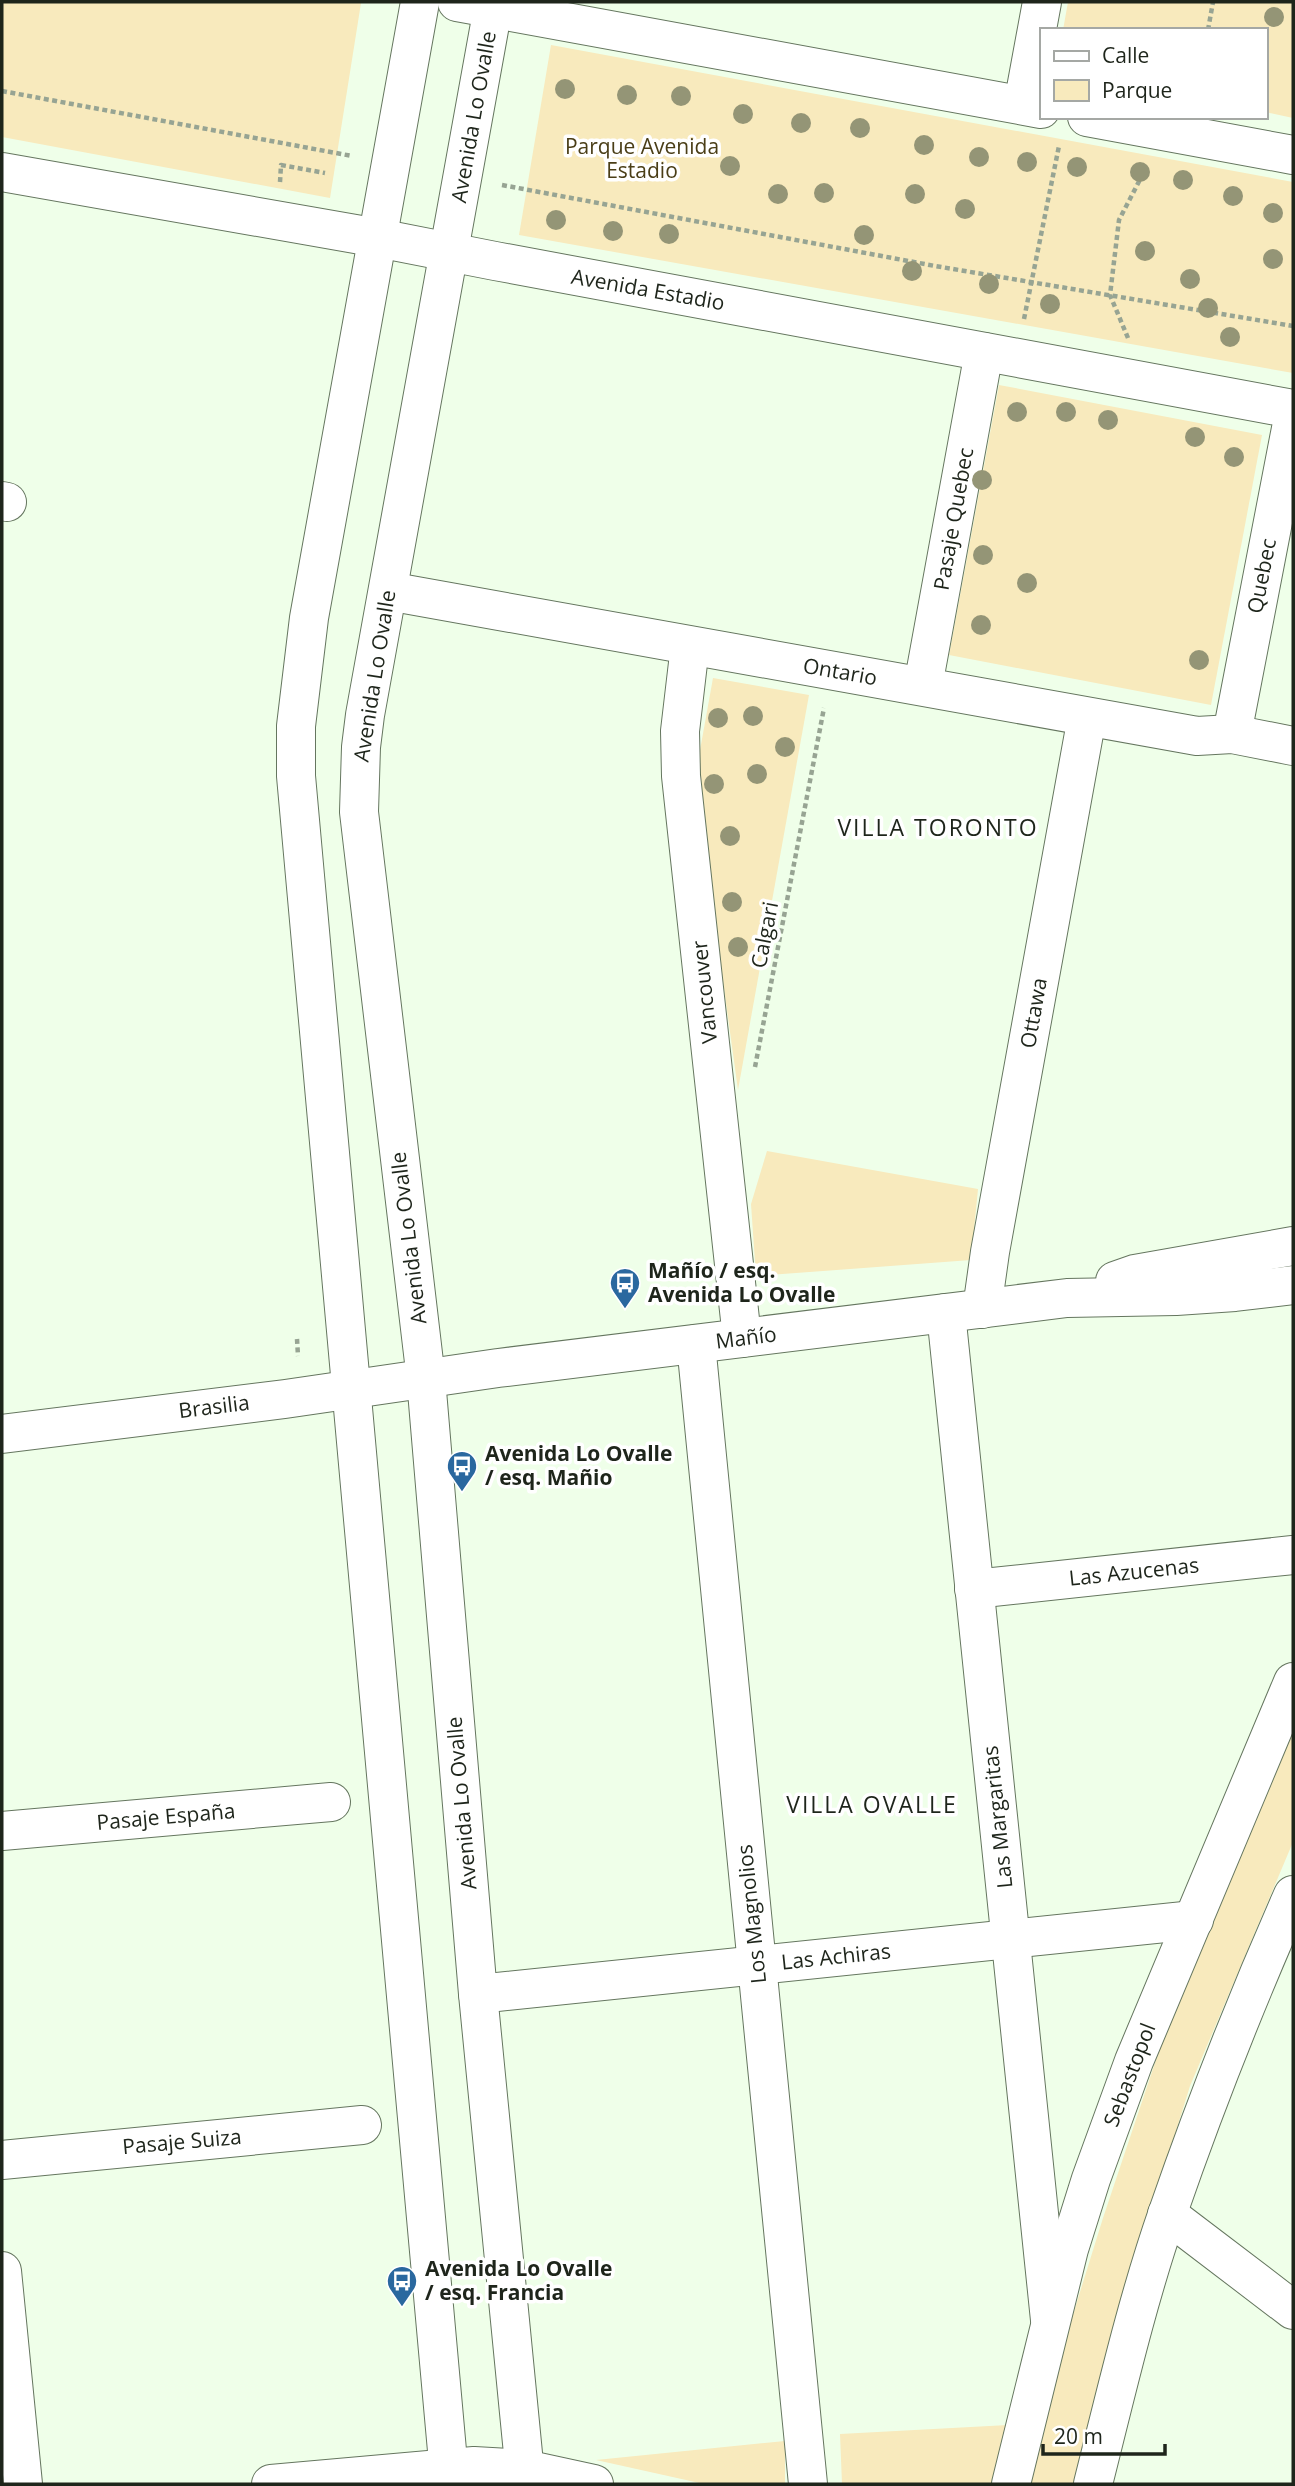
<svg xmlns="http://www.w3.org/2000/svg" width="1295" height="2486" font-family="'Open Sans',sans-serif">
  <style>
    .green { fill: #f8eabd }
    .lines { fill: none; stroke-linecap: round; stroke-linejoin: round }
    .street-casing { stroke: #65765f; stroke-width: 40 }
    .secondary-casing { stroke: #65765f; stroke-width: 40 }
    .path { stroke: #97a493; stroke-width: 4.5; stroke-dasharray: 5 3.5; stroke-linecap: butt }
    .street { stroke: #fff; stroke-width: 38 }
    .secondary { stroke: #fff; stroke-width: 38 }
    .tree { fill: #949576 }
    .labels { text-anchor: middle; stroke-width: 7; stroke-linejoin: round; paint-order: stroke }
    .street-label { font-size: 21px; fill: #1e251b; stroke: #fff }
    .park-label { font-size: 21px; fill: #4a3e17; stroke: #fff }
    .poi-label { font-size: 21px; font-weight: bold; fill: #1e251b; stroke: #fff; text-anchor: start }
    .neighbourhood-label { font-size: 23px; letter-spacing: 2px; fill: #1e251b; stroke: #fff }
  </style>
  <rect width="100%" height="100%" fill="#efffe9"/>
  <g class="green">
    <polygon points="2,2 361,3 330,198 2,137"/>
    <polygon points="1068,2 1293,2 1293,118 1265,112 1265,30 1063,30"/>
    <polygon points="551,45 1293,182 1293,373 519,235"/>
    <polygon points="999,385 1262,435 1211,705 949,655"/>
    <polygon points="713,678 809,695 738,1090 695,778"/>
    <polygon points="767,1151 978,1189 971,1260 756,1276 751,1204"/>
    <polygon points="1293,1724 1293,1842 1190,2086 1118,2318 1078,2484 1030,2484 1048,2395 1103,2218 1165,2033"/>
    <polygon points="1008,2425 993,2484 842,2484 840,2434"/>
    <polygon points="785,2441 785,2484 704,2484 596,2460"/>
  </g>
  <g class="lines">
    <g class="street-casing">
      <g id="street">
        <polyline points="457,2 1041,109"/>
        <polyline points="1023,105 1042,2"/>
        <polyline points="1087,117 1293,155"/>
        <polyline points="2,172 378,238 495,261 1293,409"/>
        <polyline points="2,501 7,502"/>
        <polyline points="388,591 1197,736 1232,734 1293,746"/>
        <polyline points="690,646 680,731 681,776 742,1338"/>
        <polyline points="923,686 984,352"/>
        <polyline points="1232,734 1293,418"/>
        <polyline points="982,1309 990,1252 1087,717"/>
        <polyline points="946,1313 1050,2320"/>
        <polyline points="696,1344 808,2484"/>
        <polyline points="974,1589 1293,1555"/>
        <polyline points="2,1831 331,1802"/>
        <polyline points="478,1994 1194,1920"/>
        <polyline points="2,2160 362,2125"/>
        <polyline points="1167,2214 1293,2310"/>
        <polyline points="2,2271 23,2484"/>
        <polyline points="271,2484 474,2466 525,2469 594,2484"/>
        <polyline points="1011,2484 1069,2249 1091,2179 1134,2061 1293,1682"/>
        <path d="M1093,2484c23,-91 44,-183 75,-272 37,-107 79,-213 125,-317"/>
      </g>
    </g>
    <g class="secondary-casing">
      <g id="secondary">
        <polyline points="420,2 309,618 296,726 296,776 450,2484"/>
        <polyline points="494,2 365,715 361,747 359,812 426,1379 478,1994 526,2484"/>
        <polyline points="1115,1281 1135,1274 1293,1246"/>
        <polyline points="2,1434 285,1399 498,1368 1067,1298 1176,1296 1235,1292 1293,1285"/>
      </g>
    </g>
    <g class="path">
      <polyline points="1208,30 1213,2"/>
      <polyline points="2,91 352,156"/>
      <polyline points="280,182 281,165 325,173"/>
      <polyline points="502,185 935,266 1293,326"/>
      <polyline points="1024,319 1059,146"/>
      <polyline points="1128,338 1110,295 1119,220 1146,168"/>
      <polyline points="755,1067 824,708"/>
      <polyline points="297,1339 298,1356"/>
    </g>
    <use href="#street" class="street"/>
    <use href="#secondary" class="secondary"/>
  </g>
  <g class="tree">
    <circle cx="1274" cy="17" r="10"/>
    <circle cx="565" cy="89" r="10"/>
    <circle cx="627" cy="95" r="10"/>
    <circle cx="681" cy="96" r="10"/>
    <circle cx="743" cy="114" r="10"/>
    <circle cx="801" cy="123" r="10"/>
    <circle cx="860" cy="128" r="10"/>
    <circle cx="924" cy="145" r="10"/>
    <circle cx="979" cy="157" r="10"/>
    <circle cx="1027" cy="162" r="10"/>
    <circle cx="730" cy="166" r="10"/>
    <circle cx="1077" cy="167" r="10"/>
    <circle cx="1140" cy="172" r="10"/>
    <circle cx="1183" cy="180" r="10"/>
    <circle cx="824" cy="193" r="10"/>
    <circle cx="778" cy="194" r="10"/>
    <circle cx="915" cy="194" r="10"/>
    <circle cx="1233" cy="196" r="10"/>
    <circle cx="965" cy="209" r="10"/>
    <circle cx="1273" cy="213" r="10"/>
    <circle cx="556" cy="220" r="10"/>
    <circle cx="613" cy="231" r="10"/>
    <circle cx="669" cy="234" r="10"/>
    <circle cx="864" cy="235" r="10"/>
    <circle cx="1145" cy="251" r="10"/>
    <circle cx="1273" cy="259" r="10"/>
    <circle cx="912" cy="271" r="10"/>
    <circle cx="1190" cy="279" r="10"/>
    <circle cx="989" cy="284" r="10"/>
    <circle cx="1050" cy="304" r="10"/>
    <circle cx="1208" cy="308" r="10"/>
    <circle cx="1230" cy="337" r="10"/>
    <circle cx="1017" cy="412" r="10"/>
    <circle cx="1066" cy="412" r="10"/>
    <circle cx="1108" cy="420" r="10"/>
    <circle cx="1195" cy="437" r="10"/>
    <circle cx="1234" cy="457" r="10"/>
    <circle cx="982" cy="480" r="10"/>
    <circle cx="983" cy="555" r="10"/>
    <circle cx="1027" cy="583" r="10"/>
    <circle cx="981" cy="625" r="10"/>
    <circle cx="1199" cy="660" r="10"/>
    <circle cx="753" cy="716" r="10"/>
    <circle cx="718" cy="718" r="10"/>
    <circle cx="785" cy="747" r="10"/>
    <circle cx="757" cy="774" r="10"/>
    <circle cx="714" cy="784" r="10"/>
    <circle cx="730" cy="836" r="10"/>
    <circle cx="732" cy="902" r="10"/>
    <circle cx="738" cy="947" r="10"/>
  </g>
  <defs>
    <g id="bus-pin" transform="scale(1.575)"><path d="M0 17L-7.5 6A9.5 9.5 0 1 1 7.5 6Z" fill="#2a689f" stroke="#fff"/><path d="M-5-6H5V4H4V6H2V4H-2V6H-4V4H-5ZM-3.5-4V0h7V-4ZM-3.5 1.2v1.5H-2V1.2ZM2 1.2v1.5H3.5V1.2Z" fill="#fff"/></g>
  </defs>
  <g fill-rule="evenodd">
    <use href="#bus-pin" x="625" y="1283"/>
    <use href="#bus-pin" x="462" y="1466"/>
    <use href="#bus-pin" x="402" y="2281"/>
  </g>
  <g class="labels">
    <g class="street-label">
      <text transform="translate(474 117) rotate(-80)" y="7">Avenida Lo Ovalle</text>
      <text transform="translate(648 290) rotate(10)" y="7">Avenida Estadio</text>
      <text transform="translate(954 519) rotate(-80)" y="7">Pasaje Quebec</text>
      <text transform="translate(1262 576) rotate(-79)" y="7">Quebec</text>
      <text transform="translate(840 672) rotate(10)" y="7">Ontario</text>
      <text transform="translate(375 676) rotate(-81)" y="7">Avenida Lo Ovalle</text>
      <text transform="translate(765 935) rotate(-79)" y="7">Calgari</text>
      <text transform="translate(705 992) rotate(-96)" y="7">Vancouver</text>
      <text transform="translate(1034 1013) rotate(-80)" y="7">Ottawa</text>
      <text transform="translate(409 1238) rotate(-97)" y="7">Avenida Lo Ovalle</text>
      <text transform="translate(746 1338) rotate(-7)" y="7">Mañío</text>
      <text transform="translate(214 1407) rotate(-7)" y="7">Brasilia</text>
      <text transform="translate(1134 1572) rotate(-6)" y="7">Las Azucenas</text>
      <text transform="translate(462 1803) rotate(-95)" y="7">Avenida Lo Ovalle</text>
      <text transform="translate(166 1817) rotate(-5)" y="7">Pasaje España</text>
      <text transform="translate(998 1817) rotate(-96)" y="7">Las Margaritas</text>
      <text transform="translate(752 1914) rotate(-96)" y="7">Los Magnolios</text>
      <text transform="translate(836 1957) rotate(-6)" y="7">Las Achiras</text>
      <text transform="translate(1130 2075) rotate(-69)" y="7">Sebastopol</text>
      <text transform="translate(182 2142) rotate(-5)" y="7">Pasaje Suiza</text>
    </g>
    <g class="park-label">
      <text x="642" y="154">Parque Avenida<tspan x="642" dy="24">Estadio</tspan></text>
    </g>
    <g class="poi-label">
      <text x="648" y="1278">Mañío / esq.<tspan x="648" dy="24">Avenida Lo Ovalle</tspan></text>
      <text x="485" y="1461">Avenida Lo Ovalle<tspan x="485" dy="24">/ esq. Mañio</tspan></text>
      <text x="425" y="2276">Avenida Lo Ovalle<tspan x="425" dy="24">/ esq. Francia</tspan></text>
    </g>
    <g class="neighbourhood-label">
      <text x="938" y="836">VILLA TORONTO</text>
      <text x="872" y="1813">VILLA OVALLE</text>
    </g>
  </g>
  <rect width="1295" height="2486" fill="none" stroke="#1e251b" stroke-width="7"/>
  <rect x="1040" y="28" width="228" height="91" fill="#ffffff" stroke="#a5a8a4" stroke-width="2"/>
  <rect x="1054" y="51" width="35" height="10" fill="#ffffff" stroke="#a5a8a4" stroke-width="2"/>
  <text x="1102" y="63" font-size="21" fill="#1e251b">Calle</text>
  <rect x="1054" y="80" width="35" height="21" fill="#f8eabd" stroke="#a5a8a4" stroke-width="2"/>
  <text x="1102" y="98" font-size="21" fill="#1e251b">Parque</text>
  <path d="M1043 2444v10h122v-10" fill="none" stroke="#1e251b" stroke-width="3.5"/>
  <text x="1054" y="2444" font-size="21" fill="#1e251b" stroke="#ffffff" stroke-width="5" paint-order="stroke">20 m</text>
</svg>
